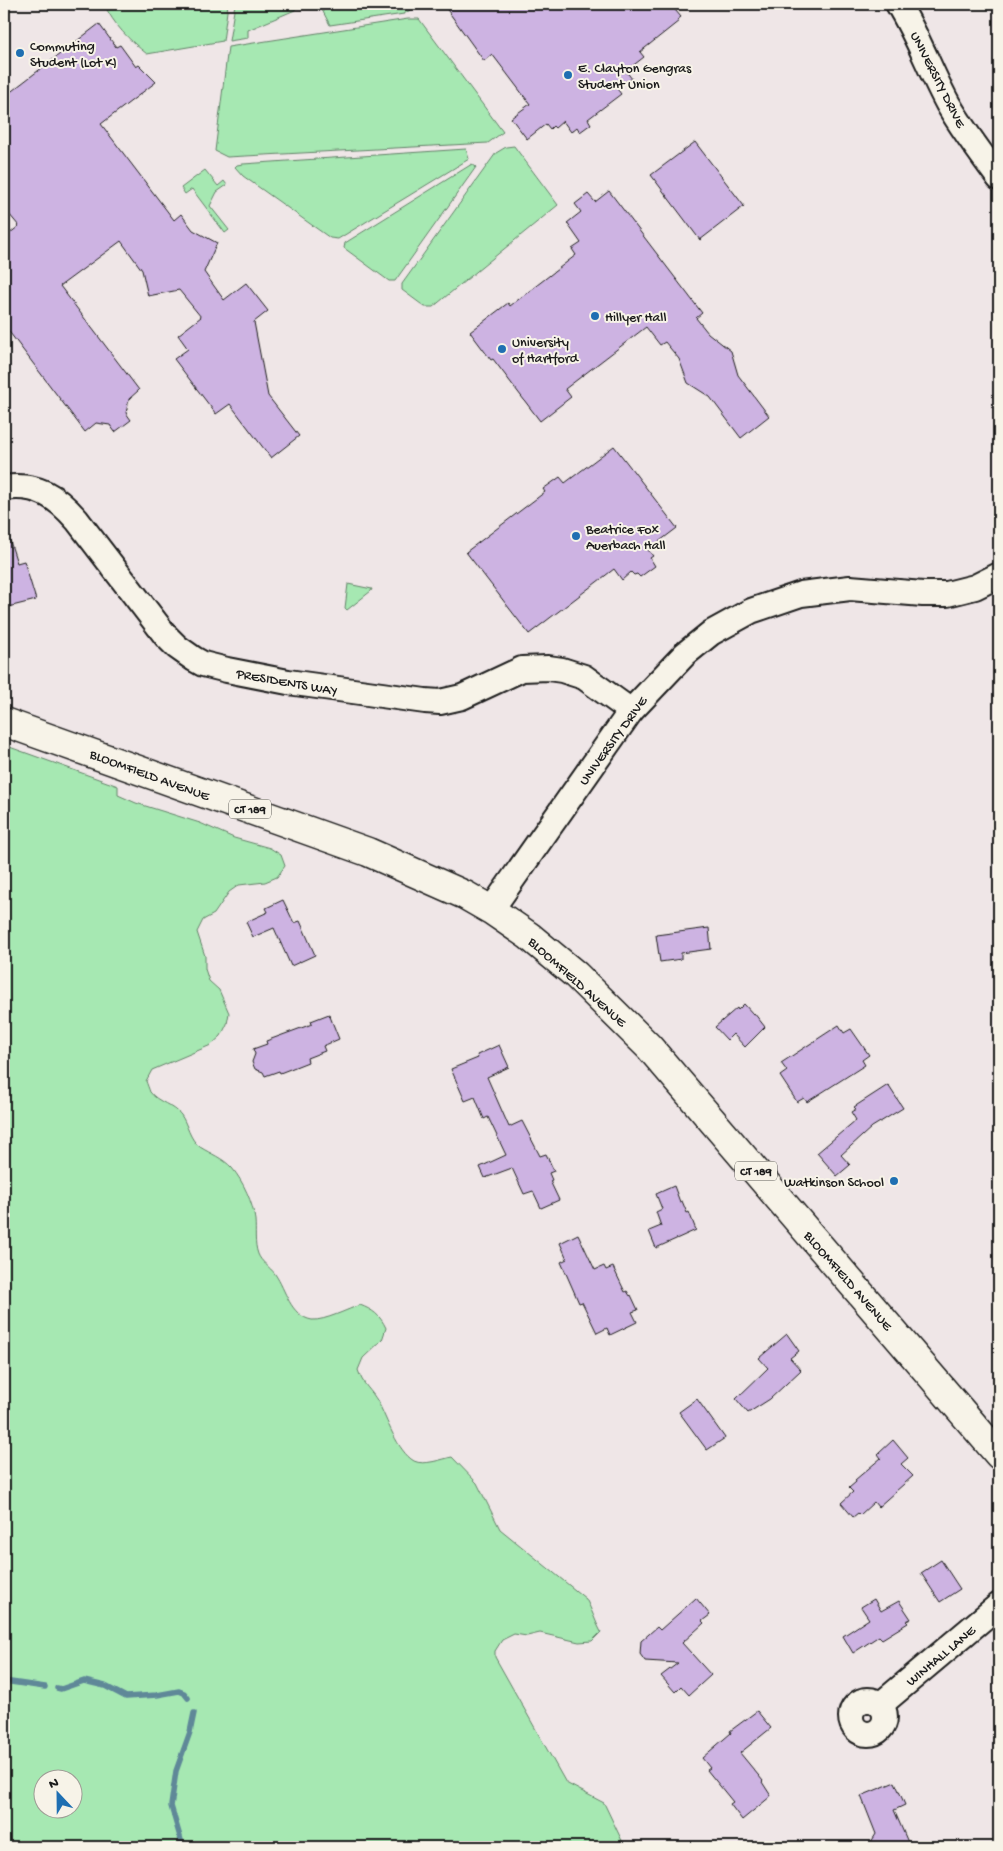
<svg xmlns="http://www.w3.org/2000/svg" width="1003" height="1851" font-family="'Gochi Hand',sans-serif">
  <style>
    .green { fill: #a6e8b2; stroke: #618267; fill-rule: evenodd }
    .lines { fill: none; stroke-linecap: round; stroke-linejoin: round }
    .stream { stroke: #5e8898; stroke-width: 5.5 }
    .building { fill: #cdb3e2; stroke: #1c1c1c }
    .minor-casing { stroke: #1c1c1c; stroke-width: 28 }
    .major-casing { stroke: #1c1c1c; stroke-width: 31 }
    .minor { stroke: #f7f3e8; stroke-width: 24 }
    .major { stroke: #f7f3e8; stroke-width: 28 }
    .poi-dot { fill: #1f6fb2; stroke: #f7f3e8; stroke-width: 2 }
    .labels { text-anchor: middle; stroke-width: 4; stroke-linejoin: round; paint-order: stroke }
    .shield { fill: #f7f3e8; stroke: #5e5c59; stroke-width: 1 }
    .shield-label { font-size: 12px; font-weight: bold; fill: #1c1c1c }
    .poi-label { font-size: 14px; fill: #1c1c1c; stroke: #f7f3e8; text-anchor: start }
    .street-label { font-size: 14px; fill: #1c1c1c; stroke: #f7f3e8 }
  </style>
  <rect width="100%" height="100%" fill="#efe6e7"/>
  <filter id="ink" filterUnits="userSpaceOnUse"><feTurbulence type="fractalNoise" baseFrequency=".02" numOctaves="2"/><feDisplacementMap in="SourceGraphic" scale="10" xChannelSelector="R" yChannelSelector="G"/><feConvolveMatrix kernelMatrix="1 2 1 2 8 2 1 2 1" color-interpolation-filters="sRGB"/></filter>
  <g filter="url(#ink)">
    <g class="green">
      <path d="M104,4h124l-5,37 -76,13c-18,-14 -33,-29 -43,-50z"/>
      <polygon points="235,4 296,4 295,10 248,30 248,38 229,41"/>
      <polygon points="319,4 412,4 413,8 404,14 330,25"/>
      <polygon points="408,19 419,19 503,132 488,143 227,157 215,151 228,47"/>
      <polygon points="514,146 558,205 433,307 425,307 402,290 402,284 496,153 506,147"/>
      <polygon points="466,149 469,159 338,239 330,238 243,176 235,167 237,165 243,164"/>
      <polygon points="472,164 476,167 395,281 389,281 344,248 345,243"/>
      <polygon points="205,170 218,186 224,181 227,185 217,192 210,206 229,230 225,233 192,189 185,194 181,188"/>
      <polygon points="348,584 372,589 371,591 347,610 345,608"/>
      <path d="M4,745l114,41v9l18,8 64,20 34,15 36,10 11,7 4,11 -8,11 -12,5 -26,3 -10,7 -15,22 -11,6 -6,12 8,24v13l4,12 10,9 10,23 -2,11 -6,12 -10,9 -59,25 -6,11c1,3 3,8 4,11 7,10 24,13 31,23 7,10 8,24 19,32 11,7 23,11 32,21 11,13 21,35 23,52 1,11 -1,23 3,34 3,8 12,13 17,20 11,16 15,42 37,46 13,1 36,-11 48,-15 13,5 20,10 26,23l-4,12 -19,18 -5,12c5,16 13,19 20,32 9,17 19,49 36,59 10,5 28,-2 38,-4l25,26 23,46 86,70c6,11 9,22 15,33l-9,9 -13,1 -39,-9 -13,3 -13,-2 -12,6 -7,11v6l71,126 38,20 21,44h-621zM72,1778v30h-30v-30z"/>
    </g>
    <g class="lines">
      <g class="stream">
        <polyline points="4,1681 45,1687"/>
        <polyline points="57,1688 61,1689 84,1681 105,1686 126,1697 157,1695 179,1691 184,1693 188,1698"/>
        <polyline points="183,1847 171,1806 176,1771 190,1732 194,1713"/>
      </g>
    </g>
    <g class="building">
      <polygon points="443,4 670,4 681,17 677,20 679,21 640,52 644,57 626,71 632,79 615,86 621,94 588,119 591,124 580,132 577,127 571,132 563,121 555,128 553,126 550,129 546,124 527,139 511,118 530,104 492,54 484,61"/>
      <polygon points="99,24 116,47 120,45 136,67 139,65 156,82 101,124 174,220 181,214 193,230 217,243 204,272 224,300 246,283 268,311 254,322 268,396 299,436 271,458 230,404 216,414 174,359 188,349 178,335 201,317 179,290 148,296 142,270 121,241 60,286 139,390 129,399 126,413 131,420 115,432 110,425 96,423 85,432 4,325 4,238 19,226 4,208 4,97"/>
      <polygon points="695,142 744,206 700,240 651,175"/>
      <polygon points="609,191 702,313 696,318 708,333 731,351 738,375 769,416 741,438 710,397 688,383 679,359 665,342 660,345 646,327 565,389 571,397 540,421 493,359 491,360 470,332 508,303 510,306 576,255 572,249 581,243 567,223 581,212 575,204 588,194 595,202"/>
      <polygon points="614,446 677,528 648,550 653,556 650,558 655,566 640,577 637,574 634,575 631,572 622,580 614,569 529,634 466,552 545,492 543,489 560,477 565,483"/>
      <polygon points="4,532 7,532 17,563 24,561 36,600 4,608"/>
      <polygon points="283,900 294,923 300,921 315,955 291,966 274,928 253,937 246,922 268,912 266,908"/>
      <polygon points="709,928 711,949 681,953 681,959 660,962 656,935"/>
      <polygon points="744,1004 753,1014 754,1013 765,1027 745,1047 733,1034 727,1040 715,1027 737,1008 738,1010"/>
      <polygon points="329,1014 339,1039 323,1046 325,1051 307,1058 308,1062 280,1073 279,1071 265,1076 263,1072 255,1069 252,1062 255,1054 253,1049 267,1044 266,1041 312,1024 311,1021"/>
      <polygon points="839,1025 844,1033 851,1029 869,1055 862,1060 865,1065 807,1102 804,1098 797,1102 780,1076 787,1071 781,1063"/>
      <polygon points="499,1045 509,1067 487,1077 509,1127 522,1121 540,1156 546,1154 554,1171 549,1173 552,1180 550,1181 559,1200 541,1208 533,1191 524,1194 512,1168 485,1178 480,1167 506,1155 488,1117 484,1119 475,1097 465,1101 451,1069 478,1058 477,1055"/>
      <polygon points="888,1085 903,1108 872,1127 841,1155 850,1165 837,1176 817,1153 856,1120 851,1112 856,1109 854,1107"/>
      <polygon points="674,1186 680,1202 682,1201 687,1213 689,1212 696,1230 656,1248 649,1231 661,1226 656,1212 662,1209 656,1194"/>
      <polygon points="578,1234 595,1270 604,1266 606,1270 613,1267 625,1292 627,1291 630,1296 631,1295 638,1310 632,1312 637,1322 610,1335 607,1328 597,1333 582,1302 579,1303 561,1262 567,1259 560,1243"/>
      <polygon points="787,1334 799,1351 790,1358 801,1370 770,1399 748,1413 736,1399 768,1368 759,1358"/>
      <polygon points="697,1399 725,1438 707,1450 679,1412"/>
      <polygon points="893,1440 908,1458 901,1464 913,1476 878,1507 874,1502 860,1515 858,1513 853,1517 841,1503 853,1492 849,1488 856,1482 855,1480 881,1458 878,1454"/>
      <polygon points="941,1560 960,1589 940,1602 921,1573"/>
      <polygon points="696,1598 710,1615 702,1621 704,1623 682,1643 711,1675 689,1695 681,1686 675,1692 661,1676 678,1663 645,1661 640,1654 641,1641 657,1627 660,1630"/>
      <polygon points="874,1599 881,1611 899,1601 911,1619 906,1621 908,1623 882,1639 879,1636 853,1653 843,1636 869,1619 861,1607"/>
      <polygon points="757,1711 771,1728 740,1753 763,1781 762,1782 771,1796 742,1820 730,1804 733,1802 707,1770 710,1768 702,1758 731,1733 730,1731"/>
      <polygon points="895,1782 905,1805 894,1810 910,1847 868,1847 876,1834 861,1796"/>
    </g>
    <g class="lines">
      <g class="minor-casing">
        <g id="minor">
          <path d="M898,4c20,32 32,67 50,100 15,26 33,50 51,74"/>
          <path d="M4,488c33,-5 52,8 73,32l89,116 11,11 17,12 9,5 24,6 61,12 137,19 15,1 22,-5 60,-28 26,-1 14,2 22,7 47,34"/>
          <polyline points="491,910 631,711 685,654 711,633 751,611 801,594 850,588 923,594 947,594 975,587 999,575"/>
          <circle cx="868" cy="1717" r="17"/>
          <polyline points="880,1705 999,1605"/>
        </g>
      </g>
      <g class="major-casing">
        <polyline id="major" points="4,722 368,852 465,895 491,910 529,936 576,975 649,1047 999,1455"/>
      </g>
      <use href="#minor" class="minor"/>
      <use href="#major" class="major"/>
    </g>
  </g>
  <g class="poi-dot">
    <circle cx="20" cy="53" r="5"/>
    <circle cx="568" cy="75" r="5"/>
    <circle cx="595" cy="316" r="5"/>
    <circle cx="502" cy="349" r="5"/>
    <circle cx="576" cy="536" r="5"/>
    <circle cx="894" cy="1181" r="5"/>
  </g>
  <g class="labels">
    <g class="shield">
      <rect x="229" y="799.5" width="42" height="19" rx="4"/>
      <rect x="735" y="1161.5" width="42" height="19" rx="4"/>
    </g>
    <g class="shield-label">
      <text x="250" y="813">CT 189</text>
      <text x="756" y="1175">CT 189</text>
    </g>
    <g class="poi-label">
      <text x="30" y="50">Commuting<tspan x="30" dy="16">Student (Lot K)</tspan></text>
      <text x="578" y="72">E. Clayton Gengras<tspan x="578" dy="16">Student Union</tspan></text>
      <text x="605" y="321">Hillyer Hall</text>
      <text x="512" y="346">University<tspan x="512" dy="16">of Hartford</tspan></text>
      <text x="586" y="533">Beatrice Fox<tspan x="586" dy="16">Auerbach Hall</tspan></text>
      <text x="884" y="1186" text-anchor="end">Watkinson School</text>
    </g>
    <g class="street-label">
      <text transform="translate(939 79) rotate(63)" y="5">UNIVERSITY DRIVE</text>
      <text transform="translate(287 681) rotate(10)" y="5">PRESIDENTS WAY</text>
      <text transform="translate(612 740) rotate(-54)" y="5">UNIVERSITY DRIVE</text>
      <text transform="translate(150 774) rotate(20)" y="5">BLOOMFIELD AVENUE</text>
      <text transform="translate(578 981) rotate(42)" y="5">BLOOMFIELD AVENUE</text>
      <text transform="translate(849 1280) rotate(49)" y="5">BLOOMFIELD AVENUE</text>
      <text transform="translate(940 1655) rotate(-40)" y="5">WINHALL LANE</text>
    </g>
  </g>
  <rect width="1003" height="1851" fill="none" stroke="#f7f3e8" stroke-width="20"/>
  <rect x="10" y="10" width="983" height="1831" fill="none" stroke="#1c1c1c" stroke-width="2" filter="url(#ink)"/>
  <g transform="translate(58 1794) rotate(338)"><circle r="24" fill="#f7f3e8" stroke="#9f9d96"/>
  <path d="M0-4L9 19L0 12L-9 19Z" fill="#1f6fb2"/>
  <text y="-8" font-size="14" font-weight="bold" text-anchor="middle" fill="#1c1c1c">N</text>
  </g>
</svg>
